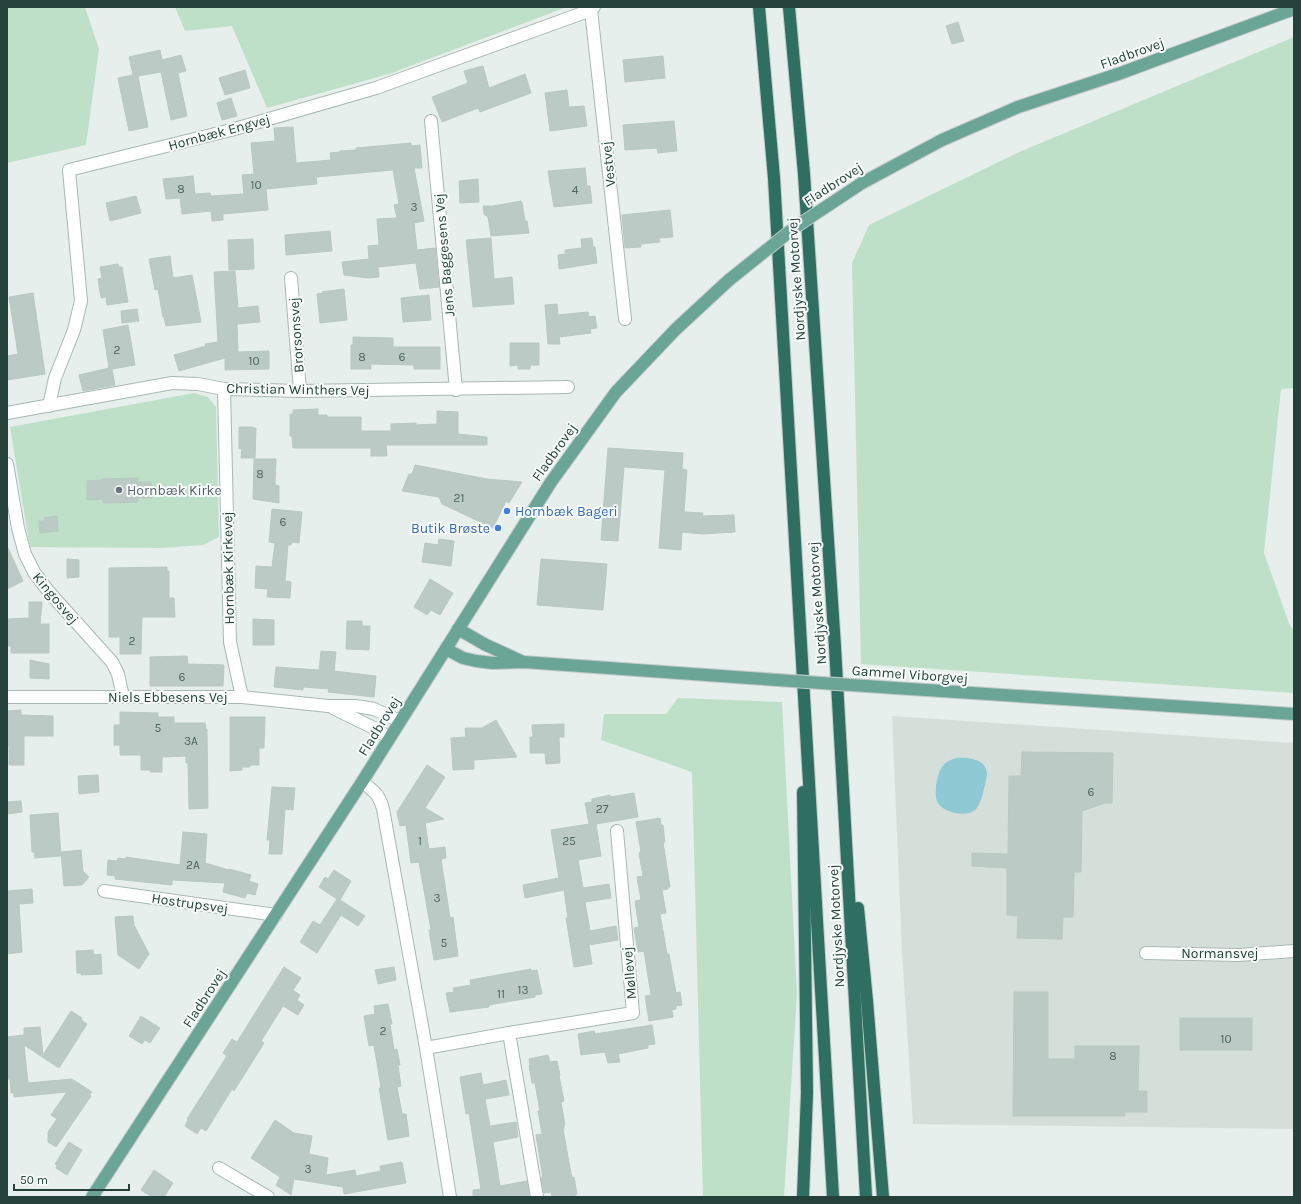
<svg xmlns="http://www.w3.org/2000/svg" width="1301" height="1204" font-family="Karla,sans-serif">
  <style>
    .built { fill: #d4dfda }
    .green { fill: #bfe0c8 }
    .water { fill: #8ec9d4 }
    .building { fill: #bbcac4; stroke: #b8c9c2 }
    .lines { fill: none; stroke-linecap: round; stroke-linejoin: round }
    .minor-casing { stroke: #a8b8b2; stroke-width: 14 }
    .major-casing { stroke: #c2cac8; stroke-width: 14 }
    .highway-casing { stroke: #c2cac8; stroke-width: 14 }
    .minor { stroke: #fff; stroke-width: 12 }
    .major { stroke: #6aa596; stroke-width: 12 }
    .highway { stroke: #2f6f62; stroke-width: 12 }
    .major-bridge-casing { stroke: #c2cac8; stroke-width: 14; stroke-linecap: butt }
    .major-bridge { stroke: #6aa596; stroke-width: 12 }
    .worship-dot { fill: #6b7280; stroke: #f7fbf9; stroke-width: 1.5 }
    .shop-dot { fill: #3f7fe0; stroke: #f7fbf9; stroke-width: 1.5 }
    .labels { text-anchor: middle; stroke-width: 4; stroke-linejoin: round; paint-order: stroke }
    .number-label { font-size: 12px; fill: #4a645c }
    .street-label { font-size: 14px; fill: #24423a; stroke: #f7fbf9 }
    .worship-label { font-size: 14px; fill: #5b616d; stroke: #f7fbf9; text-anchor: start }
    .shop-label { font-size: 14px; fill: #366cbe; stroke: #f7fbf9; text-anchor: start }
  </style>
  <rect width="100%" height="100%" fill="#e6efeb"/>
  <polygon class="built" points="892,716 1294,743 1294,1129 913,1124 902,951"/>
  <g class="green">
    <polygon points="7,7 85,7 99,49 86,145 7,163"/>
    <polygon points="175,7 567,7 389,74 267,108 232,26 185,31"/>
    <polygon points="1294,37 1294,388 1281,389 1264,553 1290,626 1294,629 1294,693 861,664 852,263 869,225 1017,153"/>
    <polygon points="194,393 208,397 216,407 219,537 203,545 161,548 30,547 10,427"/>
    <polygon points="678,698 782,702 797,993 784,1197 703,1197 692,772 601,740 604,714 666,714"/>
  </g>
  <path class="water" d="M956,758c13,-1 32,1 31,18 -2,8 -5,26 -10,32 -9,11 -35,5 -40,-7 -2,-4 -1,-11 -1,-15 3,-15 4,-23 20,-28z"/>
  <g class="building">
    <polygon points="958,22 964,41 952,44 946,26"/>
    <polygon points="160,50 162,60 181,55 186,71 178,73 187,116 171,120 161,72 138,76 148,127 129,131 118,78 133,75 129,57"/>
    <polygon points="663,56 665,78 625,82 623,60"/>
    <polygon points="483,66 489,88 525,74 531,93 480,112 478,108 442,122 432,97 468,83 464,71"/>
    <polygon points="245,70 250,88 225,95 219,78"/>
    <polygon points="567,90 569,107 584,106 587,126 550,131 545,93"/>
    <polygon points="231,98 237,116 222,120 217,103"/>
    <polygon points="674,121 677,151 658,153 657,148 625,150 623,125"/>
    <polygon points="293,127 296,163 331,160 330,153 340,152 340,151 356,150 356,148 411,143 411,146 420,145 422,168 414,168 424,221 414,223 417,250 435,248 439,287 420,289 416,263 378,267 379,277 368,278 344,275 342,262 369,259 368,246 379,245 377,219 397,218 394,205 399,204 393,170 316,177 317,184 266,189 268,210 223,214 223,220 212,221 211,211 182,214 180,198 166,199 163,179 193,176 195,194 210,193 211,196 244,194 242,175 254,174 251,143 275,141 274,128"/>
    <polygon points="585,168 587,186 590,186 592,203 554,207 548,171"/>
    <polygon points="478,179 479,202 460,203 459,181"/>
    <polygon points="136,196 141,213 110,221 106,203"/>
    <polygon points="521,201 522,202 525,221 527,221 529,233 491,236 488,217 484,214 483,206 493,206"/>
    <polygon points="670,210 673,237 659,238 660,242 641,244 641,247 625,248 622,215"/>
    <polygon points="330,231 332,251 286,255 285,235"/>
    <polygon points="491,238 494,279 512,277 514,304 473,307 466,240"/>
    <polygon points="592,238 593,247 595,247 597,263 559,269 558,255 565,254 565,250 582,248 581,239"/>
    <polygon points="253,239 254,269 229,270 228,240"/>
    <polygon points="170,256 173,278 192,275 201,322 166,326 164,317 163,317 158,289 155,290 149,259"/>
    <polygon points="118,264 119,267 122,267 128,302 107,305 106,297 101,298 98,279 102,278 100,267"/>
    <polygon points="235,271 238,308 258,306 260,322 237,324 238,352 269,351 269,369 225,370 225,358 179,371 174,355 206,346 205,344 218,342 214,272"/>
    <polygon points="344,289 347,320 320,323 317,294 323,293 322,292"/>
    <polygon points="33,293 45,374 7,380 7,356 18,354 9,297"/>
    <polygon points="429,295 431,320 403,322 401,298"/>
    <polygon points="557,304 558,315 588,312 589,317 595,316 597,328 590,329 591,333 559,337 560,344 548,344 545,305"/>
    <polygon points="137,309 139,321 122,323 121,311"/>
    <polygon points="128,325 135,365 112,369 115,385 83,391 79,375 109,368 103,330"/>
    <polygon points="353,337 393,338 393,347 440,347 440,369 414,369 414,365 371,364 371,369 351,369 351,345 353,345"/>
    <polygon points="510,343 539,343 539,365 530,365 530,369 518,369 518,365 510,366"/>
    <polygon points="318,409 318,415 327,415 327,417 361,417 361,431 391,431 391,424 416,423 416,425 437,424 437,411 458,412 458,434 487,437 487,445 386,445 387,456 371,456 371,448 293,448 292,436 290,436 290,414 293,414 293,410"/>
    <polygon points="239,427 253,427 253,428 256,428 255,458 241,458 242,448 239,449"/>
    <polygon points="608,448 683,453 682,469 687,470 684,512 703,513 702,516 734,515 735,532 702,534 682,532 681,550 659,548 665,470 624,467 618,541 601,540"/>
    <polygon points="254,459 276,459 275,485 279,486 279,503 253,499"/>
    <polygon points="415,465 487,479 522,482 509,503 506,501 493,528 442,504 439,497 402,491 409,474 412,474"/>
    <polygon points="138,478 138,482 151,482 152,498 138,498 138,502 103,503 103,499 87,500 87,481 102,480 102,479"/>
    <polygon points="272,509 302,512 299,543 292,542 291,545 288,545 285,581 291,582 290,598 267,597 268,589 255,588 256,566 272,567 275,543 269,542"/>
    <polygon points="57,516 58,531 40,533 39,521 45,521 44,518"/>
    <polygon points="439,539 454,541 451,566 422,562 425,543 438,545"/>
    <polygon points="7,546 23,581 7,589"/>
    <polygon points="67,559 79,560 79,577 67,578"/>
    <polygon points="541,559 607,564 603,610 537,605"/>
    <polygon points="167,567 167,571 169,571 169,598 174,598 175,617 142,617 141,654 120,654 120,637 109,637 109,568"/>
    <polygon points="430,579 453,593 440,615 431,610 427,615 414,607"/>
    <polygon points="29,602 42,602 40,624 49,624 49,653 11,653 11,646 8,646 7,619 29,618"/>
    <polygon points="253,619 274,620 274,645 253,645"/>
    <polygon points="347,621 362,621 362,626 370,626 369,650 346,649"/>
    <polygon points="321,651 336,652 334,671 376,676 374,697 328,692 329,689 303,687 303,690 274,687 276,667 319,670"/>
    <polygon points="187,656 188,664 224,665 223,686 150,686 150,657"/>
    <polygon points="30,660 49,664 49,679 30,678"/>
    <polygon points="21,710 21,715 53,716 53,736 24,736 24,765 9,765 9,746 7,747 7,711"/>
    <polygon points="120,712 158,713 158,717 174,717 174,723 205,723 206,729 207,729 208,808 189,809 188,763 186,763 186,756 162,757 162,772 150,772 150,770 141,770 141,755 120,755 120,745 114,745 114,725 120,725"/>
    <polygon points="230,717 265,717 264,748 259,748 259,765 250,765 250,767 242,767 242,770 230,771"/>
    <polygon points="496,720 517,757 474,760 474,769 453,770 451,738 466,737 465,728 482,728"/>
    <polygon points="564,724 564,737 559,737 560,763 546,764 545,753 530,753 530,737 533,737 532,725"/>
    <polygon points="1022,752 1113,753 1112,803 1105,803 1082,811 1081,872 1074,872 1073,917 1063,917 1062,939 1017,938 1018,916 1007,915 1007,868 972,866 972,853 1008,854 1009,776 1021,776"/>
    <polygon points="427,765 445,777 425,808 444,819 425,823 429,849 445,847 446,858 441,859 450,918 453,917 458,956 434,960 429,930 431,930 419,862 411,863 406,825 400,826 397,812"/>
    <polygon points="98,775 99,792 79,794 78,776"/>
    <polygon points="272,787 295,788 293,810 285,809 282,854 269,854 270,840 267,840"/>
    <polygon points="634,793 638,817 596,824 601,856 578,860 583,888 609,884 611,898 585,902 590,931 616,926 618,940 589,945 592,964 574,967 566,918 568,918 564,890 525,898 523,885 559,878 551,830 589,824 585,803 592,802 592,799 610,795 610,797"/>
    <polygon points="21,801 22,812 7,814 7,802"/>
    <polygon points="58,813 61,856 35,858 34,852 32,852 30,815"/>
    <polygon points="660,818 661,825 663,825 665,842 663,842 670,887 668,887 668,889 662,890 666,913 660,914 667,954 669,954 676,993 680,992 682,1005 676,1006 676,1009 672,1010 673,1017 649,1021 645,996 651,995 644,951 638,952 634,928 639,927 635,901 641,900 637,877 643,876 639,853 641,852 636,822"/>
    <polygon points="183,832 207,834 205,863 229,870 229,869 251,875 249,881 258,884 255,895 247,893 245,898 223,892 225,883 172,880 172,885 115,879 115,876 107,875 108,860 117,861 118,858 126,859 126,857 180,865"/>
    <polygon points="81,850 83,871 89,877 82,885 64,886 61,852"/>
    <polygon points="334,870 351,881 340,900 365,916 358,926 341,915 317,953 300,942 313,921 320,925 337,899 319,887 325,877 328,879"/>
    <polygon points="32,889 33,903 19,904 22,952 7,954 7,891"/>
    <polygon points="133,916 134,925 149,954 139,969 118,955 115,917"/>
    <polygon points="93,950 94,955 101,954 102,974 81,975 81,973 77,973 76,951"/>
    <polygon points="284,967 301,978 293,990 300,995 297,1000 304,1005 298,1015 283,1006 261,1041 264,1043 234,1091 232,1089 206,1131 201,1128 197,1134 185,1126 188,1120 187,1119 227,1056 223,1053 232,1039 237,1042"/>
    <polygon points="394,967 396,980 378,984 375,970"/>
    <polygon points="531,969 531,971 537,970 542,994 535,995 535,997 489,1005 489,1007 450,1012 446,993 454,992 453,988 471,985 470,980"/>
    <polygon points="1014,992 1048,992 1048,1059 1075,1059 1075,1046 1139,1046 1138,1091 1147,1091 1147,1112 1125,1112 1125,1116 1013,1116"/>
    <polygon points="388,1004 392,1024 390,1024 394,1050 397,1049 400,1065 398,1065 401,1086 397,1087 402,1114 406,1114 409,1136 388,1140 379,1088 381,1088 374,1045 369,1046 364,1016 375,1014 374,1006"/>
    <polygon points="71,1011 82,1018 81,1020 87,1024 59,1068 24,1045 28,1083 72,1079 92,1092 89,1095 91,1096 56,1147 48,1142 48,1132 57,1119 51,1115 67,1092 14,1097 14,1093 11,1093 10,1079 7,1079 7,1037 24,1035 24,1028 40,1027 43,1055"/>
    <polygon points="141,1016 160,1028 150,1043 145,1040 142,1044 129,1036"/>
    <rect x="1180" y="1018" width="72" height="32"/>
    <polygon points="652,1025 655,1044 648,1045 648,1048 618,1054 620,1062 608,1063 605,1052 581,1055 578,1034 594,1031 595,1034"/>
    <polygon points="548,1055 550,1062 557,1061 560,1075 559,1076 564,1101 561,1102 565,1125 564,1125 564,1129 563,1129 571,1174 572,1178 574,1177 577,1194 575,1195 575,1197 552,1197 551,1192 544,1193 541,1178 543,1178 536,1135 542,1134 538,1111 540,1111 535,1083 532,1083 529,1065 530,1065 529,1059"/>
    <polygon points="481,1073 483,1085 506,1080 509,1095 485,1099 490,1126 516,1122 518,1137 493,1142 500,1186 527,1181 529,1195 520,1197 473,1197 473,1190 481,1189 469,1113 466,1114 460,1077"/>
    <polygon points="275,1120 294,1133 312,1136 309,1154 328,1158 326,1175 355,1170 356,1176 381,1171 380,1166 402,1162 406,1183 344,1194 343,1187 294,1179 291,1195 276,1185 280,1177 251,1158"/>
    <polygon points="69,1142 82,1150 67,1175 56,1168 57,1166 55,1164"/>
    <polygon points="154,1170 173,1183 164,1197 152,1197 141,1190"/>
  </g>
  <g class="lines">
    <g class="minor-casing">
      <g id="minor">
        <polyline points="591,10 625,319"/>
        <polyline points="431,121 456,390"/>
        <polyline points="291,278 300,391"/>
        <polyline points="224,389 230,642 242,697"/>
        <polyline points="49,406 55,378 74,330 81,301 69,170 231,130 376,88 591,10 594,7"/>
        <polyline points="7,413 172,383 198,384 224,389 300,391 568,387"/>
        <polyline points="7,464 18,528 25,554 34,572 49,592 112,662 118,674 123,697"/>
        <polyline points="7,697 242,697 328,706 356,706 374,709 400,721"/>
        <polyline points="333,708 376,729 389,738"/>
        <path d="M362,782c12,9 17,12 21,27l43,239 24,149"/>
        <polyline points="104,891 276,915"/>
        <polyline points="1146,953 1238,955 1294,951"/>
        <polyline points="426,1048 509,1033"/>
        <polyline points="219,1168 268,1197"/>
        <polyline points="537,1197 509,1033 633,1013 617,831"/>
      </g>
    </g>
    <g class="major-casing">
      <g id="major">
        <polyline points="862,183 942,140 1018,107 1121,73 1294,9"/>
        <polyline points="458,629 486,645 521,661"/>
        <polyline points="446,649 463,658 476,661 493,663 524,662 749,678"/>
        <polyline points="895,688 1294,714"/>
        <polyline points="92,1197 362,782 551,482 616,392 676,329 729,280"/>
      </g>
    </g>
    <g class="highway-casing">
      <g id="highway">
        <polyline points="759,7 774,178 833,1197"/>
        <polyline points="789,7 804,174 835,647 866,1197"/>
        <polyline points="803,792 807,1093 803,1197"/>
        <polyline points="858,908 867,1001 883,1197"/>
      </g>
    </g>
    <use href="#minor" class="minor"/>
    <use href="#major" class="major"/>
    <use href="#highway" class="highway"/>
    <g class="major-bridge-casing">
      <g id="major-bridge">
        <polyline points="729,280 794,228 862,183"/>
        <polyline points="749,678 895,688"/>
      </g>
    </g>
    <use href="#major-bridge" class="major-bridge"/>
  </g>
  <circle class="worship-dot" cx="119" cy="490" r="4"/>
  <g class="shop-dot">
    <circle cx="507" cy="511" r="4"/>
    <circle cx="498" cy="528" r="4"/>
  </g>
  <g class="labels">
    <g class="number-label">
      <text x="256" y="189">10</text>
      <text x="181" y="193">8</text>
      <text x="575" y="194">4</text>
      <text x="414" y="211">3</text>
      <text x="117" y="354">2</text>
      <text x="362" y="361">8</text>
      <text x="402" y="361">6</text>
      <text x="254" y="365">10</text>
      <text x="260" y="478">8</text>
      <text x="459" y="502">21</text>
      <text x="283" y="526">6</text>
      <text x="132" y="645">2</text>
      <text x="182" y="681">6</text>
      <text x="158" y="732">5</text>
      <text x="191" y="745">3A</text>
      <text x="1091" y="796">6</text>
      <text x="602" y="813">27</text>
      <text x="420" y="845">1</text>
      <text x="569" y="845">25</text>
      <text x="193" y="869">2A</text>
      <text x="437" y="902">3</text>
      <text x="444" y="947">5</text>
      <text x="523" y="994">13</text>
      <text x="501" y="998">11</text>
      <text x="383" y="1035">2</text>
      <text x="1226" y="1043">10</text>
      <text x="1113" y="1060">8</text>
      <text x="308" y="1173">3</text>
    </g>
    <g class="street-label">
      <text transform="translate(1132 53) rotate(-20)" y="5">Fladbrovej</text>
      <text transform="translate(219 132) rotate(-15)" y="5">Hornbæk Engvej</text>
      <text transform="translate(608 164) rotate(-96)" y="5">Vestvej</text>
      <text transform="translate(833 184) rotate(-33)" y="5">Fladbrovej</text>
      <text transform="translate(444 255) rotate(-95)" y="5">Jens Baggesens Vej</text>
      <text transform="translate(796 279) rotate(-94)" y="5">Nordjyske Motorvej</text>
      <text transform="translate(296 335) rotate(-94)" y="5">Brorsonsvej</text>
      <text transform="translate(298 389) rotate(1)" y="5">Christian Winthers Vej</text>
      <text transform="translate(554 452) rotate(-55)" y="5">Fladbrovej</text>
      <text transform="translate(228 568) rotate(-91)" y="5">Hornbæk Kirkevej</text>
      <text transform="translate(56 598) rotate(50)" y="5">Kingosvej</text>
      <text transform="translate(817 603) rotate(-94)" y="5">Nordjyske Motorvej</text>
      <text transform="translate(910 674) rotate(4)" y="5">Gammel Viborgvej</text>
      <text x="168" y="702">Niels Ebbesens Vej</text>
      <text transform="translate(379 726) rotate(-58)" y="5">Fladbrovej</text>
      <text transform="translate(190 903) rotate(8)" y="5">Hostrupsvej</text>
      <text transform="translate(836 926) rotate(-93)" y="5">Nordjyske Motorvej</text>
      <text x="1220" y="958">Normansvej</text>
      <text transform="translate(629 973) rotate(-95)" y="5">Møllevej</text>
      <text transform="translate(204 998) rotate(-57)" y="5">Fladbrovej</text>
    </g>
    <g class="worship-label">
      <text x="127" y="495">Hornbæk Kirke</text>
    </g>
    <g class="shop-label">
      <text x="515" y="516">Hornbæk Bageri</text>
      <text x="490" y="533" text-anchor="end">Butik Brøste</text>
    </g>
  </g>
  <rect width="1301" height="1204" fill="none" stroke="#24423a" stroke-width="16"/>
  <path d="M14 1184v6h115v-6" fill="none" stroke="#24423a" stroke-width="2"/>
  <text x="20" y="1184" font-size="12" fill="#24423a" stroke="#f7fbf9" stroke-width="3" paint-order="stroke">50 m</text>
</svg>
